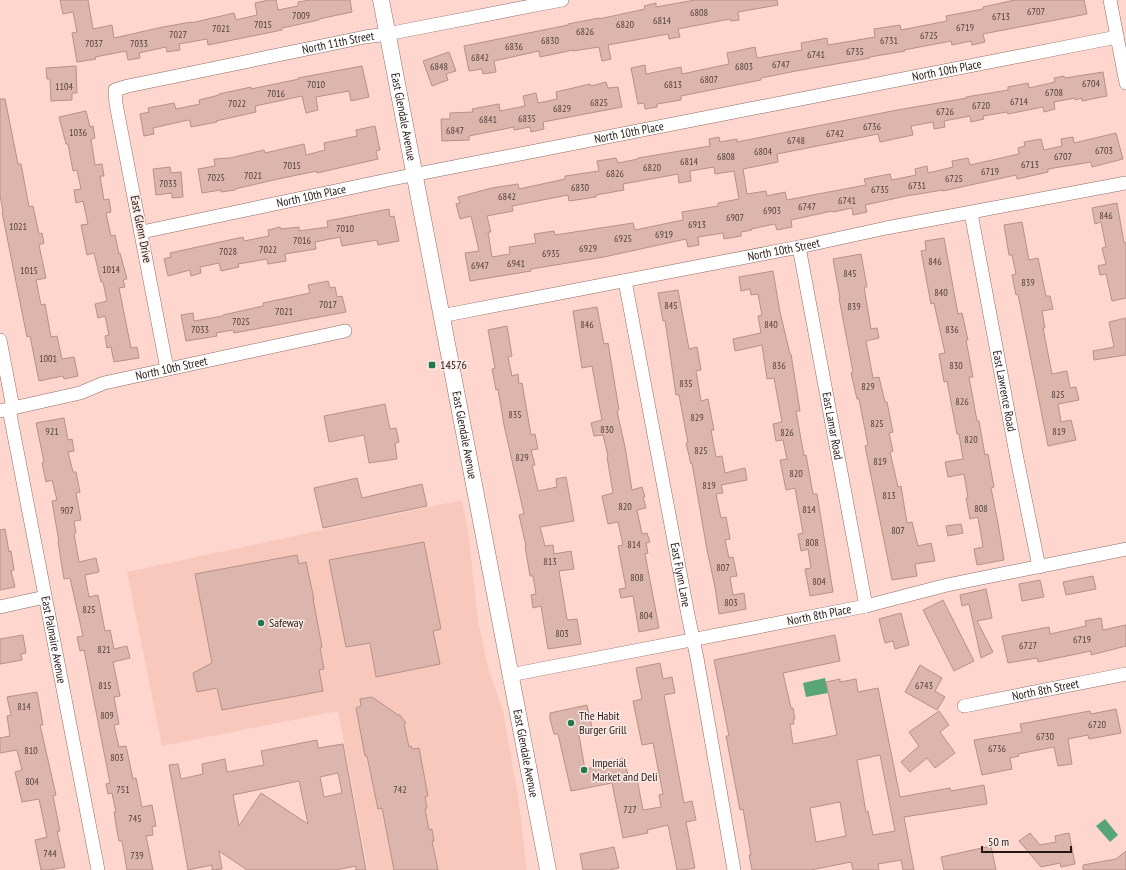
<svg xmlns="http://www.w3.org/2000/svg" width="1126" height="870" font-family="'PT Sans Narrow',sans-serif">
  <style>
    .built { fill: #f8c8bd }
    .water { fill: #58a677 }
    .building { fill: #dcb6ac; stroke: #b69188; fill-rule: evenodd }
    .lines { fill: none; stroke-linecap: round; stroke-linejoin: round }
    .minor-casing { stroke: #8e6b62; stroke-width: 14 }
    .major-casing { stroke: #8e6b62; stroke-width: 17 }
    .minor { stroke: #fff; stroke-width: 13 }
    .major { stroke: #fff; stroke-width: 16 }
    .poi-dot { fill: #23784b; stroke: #faeae6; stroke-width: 1.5 }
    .labels { text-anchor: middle; stroke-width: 3; stroke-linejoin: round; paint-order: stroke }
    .number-label { font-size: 10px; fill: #54403b }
    .street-label { font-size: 12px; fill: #261815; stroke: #faeae6 }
    .poi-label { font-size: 12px; fill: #261815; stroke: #faeae6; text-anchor: start }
  </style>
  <rect width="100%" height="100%" fill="#fed6cd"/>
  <polygon class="built" points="462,500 469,539 478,620 488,668 503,711 517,789 527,870 368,870 338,711 162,746 127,572"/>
  <g class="water">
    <polygon points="825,678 828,693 806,697 803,683"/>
    <polygon points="1105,819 1118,835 1110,842 1096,826"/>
  </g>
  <g class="building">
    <polygon points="60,0 88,0 93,29 112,25 114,38 163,27 191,22 191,23 234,13 236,20 257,15 255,3 269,0 276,0 278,10 298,6 298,2 310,0 350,0 352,12 319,19 319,20 282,28 282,30 208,45 207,39 179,44 180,50 167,52 166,47 139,53 140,58 128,60 126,51 95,57 96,59 77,62 72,33 77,32 73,12 63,14"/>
    <polygon points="695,0 777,0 778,5 738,12 739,20 731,21 730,19 678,29 680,37 669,39 668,34 608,45 611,59 602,61 599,47 573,51 573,50 540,57 539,51 494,61 496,72 483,74 482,69 469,71 464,46 568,25 568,24 599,18 599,19 645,9 644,6 656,3 656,7"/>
    <polygon points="1015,0 1084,0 1087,14 983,34 985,42 972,45 971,41 952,45 951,41 904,50 905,51 870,57 870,58 796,71 761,78 761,80 681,96 681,100 657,104 657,107 645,109 644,103 638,104 631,68 645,65 646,74 681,67 682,74 729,64 727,53 755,47 757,58 802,50 801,43 827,38 828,45 875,37 874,29 900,25 901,30 947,21 946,16 983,9 983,7"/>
    <polygon points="449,52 456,71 446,74 448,80 432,86 423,61"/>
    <polygon points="76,66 77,93 72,93 72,100 51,101 50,79 47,79 46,68"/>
    <polygon points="362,66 369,97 351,101 349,91 316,97 318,110 306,113 302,96 255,106 256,112 216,121 217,122 191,127 190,121 188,120 153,128 154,134 144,136 140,114 149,112 148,108 174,103 176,109 200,104 199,100 219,95 219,94 251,87 251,89 299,79 298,78"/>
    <path d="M1103,72l4,24 -25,5v-3l-7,2v-2l-21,4 1,7 -11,3 -1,-5 -35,7 -1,-2 -24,4 1,3 -13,3 -1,-6 -26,5 1,6 -11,2 -1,-7 -22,4 2,9 -33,7 -2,-8 -101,20 1,8 -35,7 4,25 19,-3 1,5 18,-4 2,8 31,-6 48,-9 -2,-6 26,-5 2,6 24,-5 -1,-6 12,-3 1,7 25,-6 -1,-6 16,-3 2,7 49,-11 -1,-6 7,-2 -1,-4 17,-3 3,11 18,-4 -1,-7 12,-2 1,6 42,-10 7,26 -31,8 -1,-5 -43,7v3l-31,7 -1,-4 -73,16v-1l-37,6 -41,9 2,7 -14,3 -1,-7 -19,4 -1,-1 -41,9 1,7 -15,3 -2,-6 -24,5 1,1 -11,2v4l-17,3 -1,-6 -25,4 1,8 -11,2 -2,-8 -82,18 -73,12v2l-61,10 -5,-28 14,-2 -8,-35 -11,3 -4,-15 4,-1 -2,-6 34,-9 26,-4 1,5 46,-10v-3l34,-5 -2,-10 19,-3 2,5 20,-4v-1l72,-12 -1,-7 10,-2 1,5 17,-3v3l155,-31 75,-13 -1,-1 42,-7v-3l20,-4 1,5 26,-6 -1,-4 10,-2 1,2zM714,167l1,7 19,-3 5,28 -21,4v3l-36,6 1,8 -48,10 -2,-7 -78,12 -1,-4 -20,3 2,9 -27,4 1,7 -18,3 -4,-25h3l-4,-16 26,-5 -1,-5 56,-11 1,6 27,-4v-2l28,-5 -1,-6 55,-10 1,9 12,-2 -1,-10z"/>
    <polygon points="606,82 608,88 618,87 622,107 543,122 544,129 531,132 530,127 514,130 514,127 469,136 469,140 442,141 441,119 450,119 450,113 473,112 472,109 499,104 500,111 525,106 523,96 536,93 538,103 557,99 556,92 590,84 591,86"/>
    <polygon points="0,99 5,99 18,164 21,164 29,207 33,206 39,234 42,233 44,243 39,245 46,278 36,280 41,305 45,304 51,337 57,336 62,359 74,357 78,376 64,379 63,376 39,381 30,336 27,337 2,212 3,212 0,195"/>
    <polygon points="86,111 90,127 93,126 95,138 91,139 95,165 102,164 104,176 100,176 104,200 109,199 111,212 106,213 111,236 115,235 119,254 120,253 127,279 123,280 125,287 119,288 131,348 137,347 139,358 114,362 111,347 107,348 105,336 109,335 105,316 98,318 95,304 107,301 103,282 101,282 94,253 87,255 81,225 88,224 83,201 76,203 74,190 81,189 77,170 73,171 68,144 66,144 59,117"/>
    <polygon points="375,126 380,150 376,151 378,159 317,173 317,171 278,179 235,189 235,190 221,192 221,190 202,193 198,169 215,166 214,159 230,158 264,150 265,153 304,144 306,155 325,150 324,143 357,136 356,130"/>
    <polygon points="170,167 171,173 181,172 183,197 172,198 172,193 156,195 153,169"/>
    <polygon points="1117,203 1124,243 1126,242 1126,298 1112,301 1106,274 1100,275 1098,266 1106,264 1102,248 1106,247 1101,222 1095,224 1092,208"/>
    <polygon points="389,209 390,217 394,216 399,241 378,245 377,240 342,246 340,237 315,242 316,249 285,254 286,261 268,264 267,259 238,264 239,267 221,271 219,263 200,267 201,273 191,276 190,270 168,276 164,259 171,257 170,253 243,237 244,241 269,236 268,230 280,227 281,229 299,227 299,231 328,227 327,221"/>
    <polygon points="1022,222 1029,260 1038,258 1046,296 1050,296 1053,309 1042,311 1045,328 1043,328 1052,374 1067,371 1070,388 1076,387 1079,400 1058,404 1061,422 1071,420 1076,440 1048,446 1018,294 1016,295 1012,275 1016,274 1012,255 1009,255 1004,225"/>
    <polygon points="944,238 958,314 962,313 968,340 966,340 973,377 969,377 977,421 979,421 985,455 988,454 994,487 991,488 998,523 1004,560 977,565 974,549 983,547 978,517 970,519 966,498 968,498 964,474 948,477 945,462 963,459 959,434 957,434 947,381 944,382 939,354 945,353 934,303 931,304 921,251 926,250 925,241"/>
    <polygon points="861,254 867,287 864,287 871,329 877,328 879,338 866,341 873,378 879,377 885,402 887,402 893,432 889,433 893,451 890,452 898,487 901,486 907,523 912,522 918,546 931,543 935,561 915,564 917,576 892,580 865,446 868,445 859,399 857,399 851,373 853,372 839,298 840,298 833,259"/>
    <polygon points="773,271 780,312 790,354 791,354 800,411 796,411 804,456 806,455 813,494 817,494 833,592 810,596 805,569 811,568 808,549 801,551 798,534 803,533 795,488 786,490 780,460 787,459 783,440 776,441 773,424 782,422 774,378 767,379 762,345 735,351 733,339 761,333 758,316 762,315 758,294 751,295 750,289 741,291 739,277"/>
    <polygon points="328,281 330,288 335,287 337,297 342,296 346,312 234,333 233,330 216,333 217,336 186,341 181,315 193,313 194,321 223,316 223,315 263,306 263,303 310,293 308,285"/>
    <polygon points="678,290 689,349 697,347 701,370 696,371 701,401 708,399 714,430 711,430 716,457 722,456 725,473 745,468 747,480 721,485 723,493 716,494 721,518 726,517 730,539 725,540 729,558 733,557 737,576 730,577 733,595 744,593 746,609 719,614 715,587 707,550 692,463 691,464 686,443 688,443 679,395 676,395 665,320 663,321 658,293"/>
    <polygon points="597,307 604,344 608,343 619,410 617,411 625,447 632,490 642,487 645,497 643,497 646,508 637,510 642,534 647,533 650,542 646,543 648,553 645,554 659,628 639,632 633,596 621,598 619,589 626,588 618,546 623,545 618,522 608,524 602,496 613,493 607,457 608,456 603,435 594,436 591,423 602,420 592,366 582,368 573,311"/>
    <polygon points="1126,318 1126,355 1094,360 1093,351 1114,347 1109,322"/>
    <polygon points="507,326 512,356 508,357 512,376 518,374 519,384 522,383 531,435 535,434 538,449 531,450 535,465 532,465 538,491 557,487 556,479 566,477 574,521 540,527 545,546 553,545 554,554 571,551 574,569 559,571 567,619 568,620 577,619 581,644 548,649 541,606 533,608 531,595 536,594 533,576 530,576 525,546 526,546 519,515 524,514 504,425 498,389 496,390 492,369 495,368 488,330"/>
    <polygon points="385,404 390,429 396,428 399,442 395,443 397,459 369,463 364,435 329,442 324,416"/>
    <polygon points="64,418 68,440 72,439 74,451 68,452 73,472 76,472 80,492 76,493 81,520 74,521 76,533 74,534 79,562 96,558 99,572 85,575 89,597 98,595 105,631 110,630 114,649 127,646 130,658 113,662 120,696 114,697 119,724 114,725 119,747 126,746 133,779 136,778 142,807 152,805 156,826 152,827 153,835 146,836 153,870 127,870 122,841 119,841 117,831 114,812 116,812 112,793 108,794 106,784 110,783 84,650 80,651 77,637 83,636 70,578 64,579 58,542 59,542 52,501 57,500 52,480 46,482 42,463 44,462 36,423"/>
    <polygon points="357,478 362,498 422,484 427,506 323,528 314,488"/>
    <polygon points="961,524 963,533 948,536 946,526"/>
    <polygon points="5,529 9,552 11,551 14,570 11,571 15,587 0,590 0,530"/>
    <polygon points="424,542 441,629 433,631 440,664 376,677 370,643 346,647 329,560"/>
    <polygon points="297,555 299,564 306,562 314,599 313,599 322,647 320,648 324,669 319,670 323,691 222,710 217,688 197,692 193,673 212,663 195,574"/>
    <polygon points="1093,576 1096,589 1066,595 1063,582"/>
    <polygon points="1040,580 1044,597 1022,601 1019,584"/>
    <polygon points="986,589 992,618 977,621 993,652 981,658 969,604 962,606 960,595"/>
    <polygon points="943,600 974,661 954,671 923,610"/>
    <polygon points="901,613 909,645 895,649 893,641 885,643 879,619"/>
    <polygon points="1101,618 1103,630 1126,625 1126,646 1091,655 1091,651 1038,662 1037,658 1008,663 1002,636 1049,627 1050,634 1086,626 1085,621"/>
    <polygon points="23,635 26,653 21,654 22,660 0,664 0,639"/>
    <path d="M835,635l5,26 -57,12 8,35h2l2,11h-2l1,5h-4l3,20 44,-9 -11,-53 14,-3v3l16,-3 2,13 20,-4 22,109 50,-9 1,3 33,-6 3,19 -83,13 10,53h-11l-2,-10 -23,4 1,6h-26l-2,-8 -40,8h-59l-3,-15h2l-8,-46 -3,1 -14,-74h3l-15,-76zM880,755l15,76 -22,4 -5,-24 -2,1 -9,-52zM840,802l6,34 -30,6 -6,-34z"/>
    <polygon points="660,663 663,679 672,677 675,693 664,695 684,803 692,801 696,820 686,822 695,868 683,870 677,870 668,825 647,830 648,833 623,838 612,783 571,791 558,734 554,734 550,719 550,713 587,705 592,727 578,730 585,769 616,763 616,760 624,758 629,780 637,779 643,810 661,807 659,795 663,794 653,743 642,745 633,701 642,699 636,668"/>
    <polygon points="920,665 942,678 935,691 945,697 937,710 905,692"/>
    <polygon points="37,692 43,725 40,725 56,795 53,796 60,831 57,831 65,867 50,870 41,870 35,840 47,837 39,799 22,802 15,772 22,770 17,750 0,753 0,738 10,736 7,716 11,715 7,697"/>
    <polygon points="372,697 398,715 400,715 406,723 404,724 409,747 411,746 412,749 419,748 428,796 425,797 427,808 425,809 429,830 432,829 434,841 432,841 438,870 394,870 382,808 378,809 367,756 365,756 356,708 361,706 360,699"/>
    <polygon points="1116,709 1121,733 1089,739 1088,735 1068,739 1072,764 1058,766 1054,747 1018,754 1019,756 1010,758 1012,769 982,775 974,740 1022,732 1020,724 1090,711 1091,714"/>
    <polygon points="939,711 949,725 940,732 955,753 935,768 927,758 910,772 901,762 919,746 909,732"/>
    <path d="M317,740l1,8 25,-4 23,126h-10v-4l-21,4h-88l-28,-19 3,18 -10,1v-5l-24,5 -19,-105 9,-1 3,15 22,-5 -1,-10 23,-5 2,13 37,-7 -3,-14zM338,773l4,20 -18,4 -4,-20zM299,781l9,43 -47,-31 -22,33 -6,-31z"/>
    <polygon points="1030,833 1040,845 1056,842 1055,836 1069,833 1075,864 1061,867 1060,863 1041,867 1019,841"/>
    <polygon points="991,846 996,870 944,870 941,857"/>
    <polygon points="614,847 619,868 609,870 583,870 580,854"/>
    <polygon points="1126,851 1126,870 1083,870 1083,865 1116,859"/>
  </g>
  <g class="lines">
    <g class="minor-casing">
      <g id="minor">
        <polyline points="1110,0 1126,83"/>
        <path id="s1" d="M971,213l46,246 22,108"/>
        <path id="s2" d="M142,232l250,-53 725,-142"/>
        <path id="s3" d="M799,247l67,359"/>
        <path id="s4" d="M625,281l63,334 9,43 37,212"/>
        <path id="s5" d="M441,316l358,-69 87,-19 240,-45"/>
        <polyline points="0,340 13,408"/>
        <path id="s6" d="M167,369l-51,-265 -1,-14 13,-4 237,-49 22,-3 175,-34"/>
        <path id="s7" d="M9,409l89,461"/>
        <path id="s8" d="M0,411l80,-18 24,-10 241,-52"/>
        <polyline points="0,607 45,597"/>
        <path id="s9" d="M510,675l356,-69 81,-21 179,-36"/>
        <path id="s10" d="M964,706l162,-32"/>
      </g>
    </g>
    <g class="major-casing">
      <g id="major">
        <path id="s11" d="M381,0l167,870"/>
      </g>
    </g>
    <use href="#minor" class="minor"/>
    <use href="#major" class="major"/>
  </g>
  <g class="poi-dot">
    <rect x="428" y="361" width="8" height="8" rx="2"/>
    <circle cx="261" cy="623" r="4"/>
    <circle cx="571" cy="723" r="4"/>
    <circle cx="584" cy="770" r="4"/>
  </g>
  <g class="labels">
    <g class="number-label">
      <text x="1036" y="15">6707</text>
      <text x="699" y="16">6808</text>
      <text x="301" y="19">7009</text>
      <text x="1001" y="20">6713</text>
      <text x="662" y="24">6814</text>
      <text x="263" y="28">7015</text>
      <text x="625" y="28">6820</text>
      <text x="965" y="31">6719</text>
      <text x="221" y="32">7021</text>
      <text x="585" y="35">6826</text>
      <text x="178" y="38">7027</text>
      <text x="929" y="39">6725</text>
      <text x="550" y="44">6830</text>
      <text x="889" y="44">6731</text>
      <text x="94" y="47">7037</text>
      <text x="139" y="47">7033</text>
      <text x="514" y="50">6836</text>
      <text x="855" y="55">6735</text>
      <text x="816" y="58">6741</text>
      <text x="480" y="61">6842</text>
      <text x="781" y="68">6747</text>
      <text x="439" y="70">6848</text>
      <text x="744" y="70">6803</text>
      <text x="709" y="83">6807</text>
      <text x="1091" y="87">6704</text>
      <text x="316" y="88">7010</text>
      <text x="673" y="88">6813</text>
      <text x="64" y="90">1104</text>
      <text x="1054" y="96">6708</text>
      <text x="276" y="97">7016</text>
      <text x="1019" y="105">6714</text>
      <text x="599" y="106">6825</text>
      <text x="237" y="107">7022</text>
      <text x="981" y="109">6720</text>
      <text x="562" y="112">6829</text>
      <text x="945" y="115">6726</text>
      <text x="527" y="122">6835</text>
      <text x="488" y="123">6841</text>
      <text x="872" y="130">6736</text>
      <text x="455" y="134">6847</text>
      <text x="78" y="136">1036</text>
      <text x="835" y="137">6742</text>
      <text x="796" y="144">6748</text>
      <text x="1104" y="154">6703</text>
      <text x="763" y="155">6804</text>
      <text x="726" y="160">6808</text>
      <text x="1063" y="160">6707</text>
      <text x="689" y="165">6814</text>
      <text x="1030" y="168">6713</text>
      <text x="292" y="169">7015</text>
      <text x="652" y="171">6820</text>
      <text x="990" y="175">6719</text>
      <text x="615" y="177">6826</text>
      <text x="253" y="179">7021</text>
      <text x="216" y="181">7025</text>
      <text x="954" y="182">6725</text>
      <text x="168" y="187">7033</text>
      <text x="917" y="189">6731</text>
      <text x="580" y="191">6830</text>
      <text x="880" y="193">6735</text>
      <text x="507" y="200">6842</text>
      <text x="847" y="204">6741</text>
      <text x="807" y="210">6747</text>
      <text x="772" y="214">6903</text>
      <text x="1106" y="219">846</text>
      <text x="735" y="221">6907</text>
      <text x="697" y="228">6913</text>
      <text x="18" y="230">1021</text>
      <text x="345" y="232">7010</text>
      <text x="664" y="238">6919</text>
      <text x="623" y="242">6925</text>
      <text x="302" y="244">7016</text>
      <text x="588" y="252">6929</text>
      <text x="268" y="253">7022</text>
      <text x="228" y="255">7028</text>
      <text x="551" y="257">6935</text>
      <text x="935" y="265">846</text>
      <text x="516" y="267">6941</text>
      <text x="480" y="269">6947</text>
      <text x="111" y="273">1014</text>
      <text x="29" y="274">1015</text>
      <text x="850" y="277">845</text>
      <text x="1028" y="286">839</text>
      <text x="941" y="296">840</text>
      <text x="328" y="308">7017</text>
      <text x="671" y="309">845</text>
      <text x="854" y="310">839</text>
      <text x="284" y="315">7021</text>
      <text x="241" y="325">7025</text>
      <text x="587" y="328">846</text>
      <text x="771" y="328">840</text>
      <text x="200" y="333">7033</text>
      <text x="952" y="333">836</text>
      <text x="48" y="362">1001</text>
      <text x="779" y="369">836</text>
      <text x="956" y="369">830</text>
      <text x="686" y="387">835</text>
      <text x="868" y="390">829</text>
      <text x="1058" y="398">825</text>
      <text x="962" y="405">826</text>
      <text x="515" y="418">835</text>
      <text x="697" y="421">829</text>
      <text x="877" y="427">825</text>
      <text x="607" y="433">830</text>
      <text x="52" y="435">921</text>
      <text x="1059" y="435">819</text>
      <text x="787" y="436">826</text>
      <text x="971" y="443">820</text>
      <text x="701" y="454">825</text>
      <text x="522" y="461">829</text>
      <text x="880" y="465">819</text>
      <text x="796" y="477">820</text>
      <text x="709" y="489">819</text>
      <text x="889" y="499">813</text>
      <text x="625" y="510">820</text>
      <text x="981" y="512">808</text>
      <text x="809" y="513">814</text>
      <text x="67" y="514">907</text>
      <text x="898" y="534">807</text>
      <text x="812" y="546">808</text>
      <text x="634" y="548">814</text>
      <text x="550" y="565">813</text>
      <text x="723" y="571">807</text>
      <text x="637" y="581">808</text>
      <text x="819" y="585">804</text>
      <text x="731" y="606">803</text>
      <text x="89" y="613">825</text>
      <text x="646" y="619">804</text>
      <text x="562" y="637">803</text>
      <text x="1082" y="643">6719</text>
      <text x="1028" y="649">6727</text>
      <text x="104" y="653">821</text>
      <text x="105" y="689">815</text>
      <text x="924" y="689">6743</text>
      <text x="24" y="710">814</text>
      <text x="107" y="719">809</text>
      <text x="1097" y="728">6720</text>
      <text x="1045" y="740">6730</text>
      <text x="997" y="752">6736</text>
      <text x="31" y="754">810</text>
      <text x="117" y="761">803</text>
      <text x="32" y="785">804</text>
      <text x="123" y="793">751</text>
      <text x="400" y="793">742</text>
      <text x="630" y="813">727</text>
      <text x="135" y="822">745</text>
      <text x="50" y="857">744</text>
      <text x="137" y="859">739</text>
    </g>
    <g class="street-label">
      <text dy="4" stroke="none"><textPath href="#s6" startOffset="512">North 11th Street</textPath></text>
      <text dy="4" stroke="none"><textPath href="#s2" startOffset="821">North 10th Place</textPath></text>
      <text dy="4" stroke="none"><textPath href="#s11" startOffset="119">East Glendale Avenue</textPath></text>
      <text dy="4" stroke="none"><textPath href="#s2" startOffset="497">North 10th Place</textPath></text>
      <text dy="4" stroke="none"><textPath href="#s2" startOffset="173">North 10th Place</textPath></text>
      <text transform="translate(141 229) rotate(79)" y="4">East Glenn Drive</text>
      <text dy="4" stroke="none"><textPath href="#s5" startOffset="349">North 10th Street</textPath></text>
      <text dy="4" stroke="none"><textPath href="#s8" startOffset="177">North 10th Street</textPath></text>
      <text dy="4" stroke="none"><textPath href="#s1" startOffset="181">East Lawrence Road</textPath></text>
      <text dy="4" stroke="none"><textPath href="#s3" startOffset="182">East Lamar Road</textPath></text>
      <text dy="4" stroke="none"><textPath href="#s11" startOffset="443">East Glendale Avenue</textPath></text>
      <text dy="4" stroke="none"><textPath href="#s4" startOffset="299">East Flynn Lane</textPath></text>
      <text dy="4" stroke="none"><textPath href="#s9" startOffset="315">North 8th Place</textPath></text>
      <text dy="4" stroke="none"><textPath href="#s7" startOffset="235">East Palmaire Avenue</textPath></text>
      <text dy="4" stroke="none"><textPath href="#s10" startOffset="83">North 8th Street</textPath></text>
      <text dy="4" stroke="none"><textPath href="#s11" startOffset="767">East Glendale Avenue</textPath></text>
    </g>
    <g class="poi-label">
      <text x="440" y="369">14576</text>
      <text x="269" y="627">Safeway</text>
      <text x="579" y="720">The Habit<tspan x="579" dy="14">Burger Grill</tspan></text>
      <text x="592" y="767">Imperial<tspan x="592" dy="14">Market and Deli</tspan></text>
    </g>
  </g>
  <path d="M982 846v6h89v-6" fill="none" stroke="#261815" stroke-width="2"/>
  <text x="988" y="846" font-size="12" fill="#261815" stroke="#faeae6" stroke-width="3" paint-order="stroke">50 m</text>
</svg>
